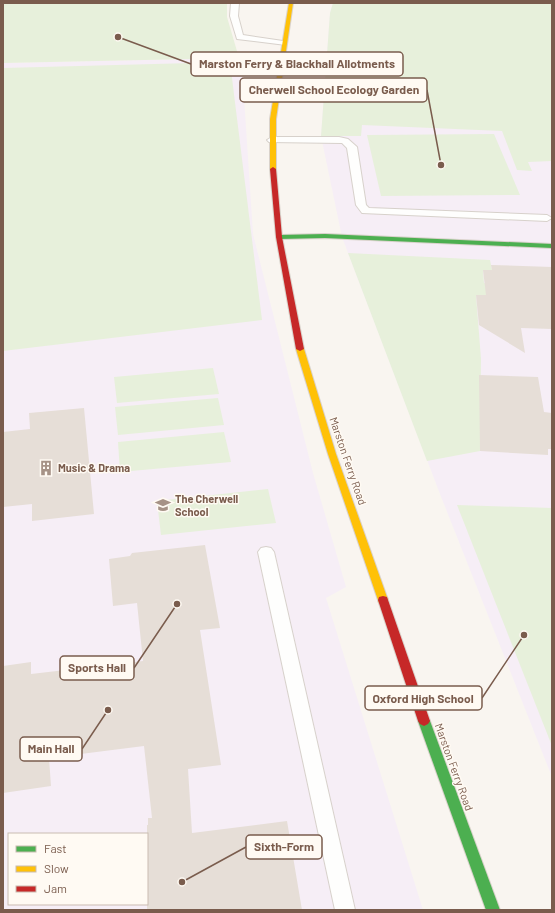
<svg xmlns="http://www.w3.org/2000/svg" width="555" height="913" font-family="Barlow,sans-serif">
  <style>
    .education { fill: #f6eef6; fill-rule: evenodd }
    .green { fill: #e7f0db }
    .building { fill: #e6ded7 }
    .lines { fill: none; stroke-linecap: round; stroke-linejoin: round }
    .lane-casing { stroke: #d7d1cb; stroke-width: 2 }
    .fast-casing { stroke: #d9d2cb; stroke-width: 2 }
    .slow-casing { stroke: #d9d2cb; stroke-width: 2 }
    .jam-casing { stroke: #d9d2cb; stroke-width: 2 }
    .lane { fill: #fefefd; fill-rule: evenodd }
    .fast { fill: #4caf50; fill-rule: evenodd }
    .slow { fill: #ffc107; fill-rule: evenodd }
    .jam { fill: #c62828; fill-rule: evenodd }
    .labels { text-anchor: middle; stroke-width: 3; stroke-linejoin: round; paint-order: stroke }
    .street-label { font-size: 11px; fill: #7a5c4d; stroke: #fffaf3 }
    .poi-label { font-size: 11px; font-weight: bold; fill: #7a5c4d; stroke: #fffaf3; text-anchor: start }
    .leader { fill: none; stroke: #7a5c4d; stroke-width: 1.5 }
    .callout-dot { fill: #7a5c4d; stroke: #fffaf3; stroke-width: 1.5 }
    .callout { fill: #fffaf3; stroke: #7a5c4d; stroke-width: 1.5 }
    .callout-label { font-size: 12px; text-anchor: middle; font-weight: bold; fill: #7a5c4d }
  </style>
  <rect width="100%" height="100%" fill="#f9f5f0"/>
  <g class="education">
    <polygon points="333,3 552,3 552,777 440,494 342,237 321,136 330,13"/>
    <path d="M239,58l4,24 10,152 60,239 33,114 -20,11 97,312h-420v-847zM9,834h138v70h-138z"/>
  </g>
  <g class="green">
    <polygon points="3,3 227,3 227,17 239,58 3,63"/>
    <polygon points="333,3 552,3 552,161 528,162 532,171 517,170 502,131 362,125 361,136 321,136 330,13"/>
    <polygon points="230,62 262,320 3,351 3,68"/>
    <polygon points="494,134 520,195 381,196 367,135"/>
    <polygon points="348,253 490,260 492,270 483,270 484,283 492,284 493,296 476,295 481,359 480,451 427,461"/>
    <polygon points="213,368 219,394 117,403 114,377"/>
    <polygon points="218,398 224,425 118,435 115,407"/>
    <polygon points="224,432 231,462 120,472 118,442"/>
    <polygon points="268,489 276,523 161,535 157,501"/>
    <polygon points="457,505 552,508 552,746"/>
  </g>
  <g class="building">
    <polygon points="491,265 552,267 552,329 521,328 525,353 479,325 476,295 486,295 483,270 492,270"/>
    <polygon points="479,375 538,377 544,412 552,413 552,449 548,449 548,455 480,451"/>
    <polygon points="84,408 94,514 32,521 32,504 3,507 3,432 30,429 29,413"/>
    <polygon points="205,545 220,628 200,630 221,765 188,769 192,833 287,821 302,910 147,910 147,825 148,825 148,818 152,818 144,746 49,758 51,786 3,793 3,666 31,662 31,674 143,661 137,603 113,606 109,559 130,556 132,553"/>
  </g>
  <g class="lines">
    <g class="lane-casing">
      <g id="lane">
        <polygon points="231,3 239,3 238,16 243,35 283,41 287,43 286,45 237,39 230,16"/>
        <polygon points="272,137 339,137 348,139 357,147 366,205 369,208 547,215 552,218 547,221 362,213 356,205 347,148 342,143 269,142 267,140"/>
        <polygon points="266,547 271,548 274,552 355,910 335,910 258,552 261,548"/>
      </g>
    </g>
    <g class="fast-casing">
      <g id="fast">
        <polygon points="325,234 552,244 552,248 325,238 279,239 276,237 279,235"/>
        <polygon points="424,716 428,718 430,721 500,910 486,910 418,721 420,718"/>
      </g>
    </g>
    <g class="slow-casing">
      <g id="slow">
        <polygon points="289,3 293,3 276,119 276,169 273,171 270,169 270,119"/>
        <polygon points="297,347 303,347 304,349 336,454 388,600 387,603 379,603 378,600 328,454 296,349"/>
      </g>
    </g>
    <g class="jam-casing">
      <g id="jam">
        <polygon points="273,167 276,169 282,237 304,349 300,351 296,349 276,237 270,169"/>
        <polygon points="383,596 387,597 388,600 430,721 428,724 424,726 420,724 418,721 378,600 379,597"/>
      </g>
    </g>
    <use href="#lane" class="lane"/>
    <use href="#fast" class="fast"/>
    <use href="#slow" class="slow"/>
    <use href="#jam" class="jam"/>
  </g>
  <defs>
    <g id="building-bare" transform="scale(1.2)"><path d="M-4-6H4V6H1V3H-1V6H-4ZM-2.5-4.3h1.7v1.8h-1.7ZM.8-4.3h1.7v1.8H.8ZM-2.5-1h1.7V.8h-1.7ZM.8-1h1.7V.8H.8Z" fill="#a69286" stroke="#fffaf3" stroke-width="2.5" paint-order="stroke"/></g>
    <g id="school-bare" transform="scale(1.2)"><path d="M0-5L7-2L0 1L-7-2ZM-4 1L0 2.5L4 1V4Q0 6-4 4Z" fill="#a69286" stroke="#fffaf3" stroke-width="2.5" paint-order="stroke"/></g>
  </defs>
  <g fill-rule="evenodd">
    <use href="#building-bare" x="46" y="468"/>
    <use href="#school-bare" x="163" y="505"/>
  </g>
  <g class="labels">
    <g class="street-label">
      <text transform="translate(348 461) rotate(71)" y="4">Marston Ferry Road</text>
      <text transform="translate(454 767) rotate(70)" y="4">Marston Ferry Road</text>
    </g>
    <g class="poi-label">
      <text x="58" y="472">Music &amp; Drama</text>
      <text x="175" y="503">The Cherwell<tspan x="175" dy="13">School</tspan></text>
    </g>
  </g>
  <path class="leader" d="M118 37L191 64M441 165L427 90M177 604L134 668M524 635L482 698M108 710L82 749M182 882L246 847"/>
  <g class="callout-dot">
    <circle cx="118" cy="37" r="4"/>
    <circle cx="441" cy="165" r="4"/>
    <circle cx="177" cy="604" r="4"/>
    <circle cx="524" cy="635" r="4"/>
    <circle cx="108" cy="710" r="4"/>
    <circle cx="182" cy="882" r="4"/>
  </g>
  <g class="callout">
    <rect x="191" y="52" width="212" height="24" rx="4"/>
    <rect x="240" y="78" width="187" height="24" rx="4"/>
    <rect x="60" y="656" width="74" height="24" rx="4"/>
    <rect x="365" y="686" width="117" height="24" rx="4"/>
    <rect x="20" y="737" width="62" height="24" rx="4"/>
    <rect x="246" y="835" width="76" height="24" rx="4"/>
  </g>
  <g class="callout-label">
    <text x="297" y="68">Marston Ferry &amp; Blackhall Allotments</text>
    <text x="334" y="94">Cherwell School Ecology Garden</text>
    <text x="97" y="672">Sports Hall</text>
    <text x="423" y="703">Oxford High School</text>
    <text x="51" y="753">Main Hall</text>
    <text x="284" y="851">Sixth-Form</text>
  </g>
  <rect width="555" height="913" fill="none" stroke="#7a5c4d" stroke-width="8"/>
  <rect x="8" y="833" width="140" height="72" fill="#fffaf3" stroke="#cabbb1"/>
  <rect x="16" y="846" width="20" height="6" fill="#4caf50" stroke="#cabbb1"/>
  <text x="44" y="853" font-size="12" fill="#7a5c4d">Fast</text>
  <rect x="16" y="866" width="20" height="6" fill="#ffc107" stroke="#cabbb1"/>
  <text x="44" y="873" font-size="12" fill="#7a5c4d">Slow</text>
  <rect x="16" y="886" width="20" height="6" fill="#c62828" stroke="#cabbb1"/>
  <text x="44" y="893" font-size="12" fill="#7a5c4d">Jam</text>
</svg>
